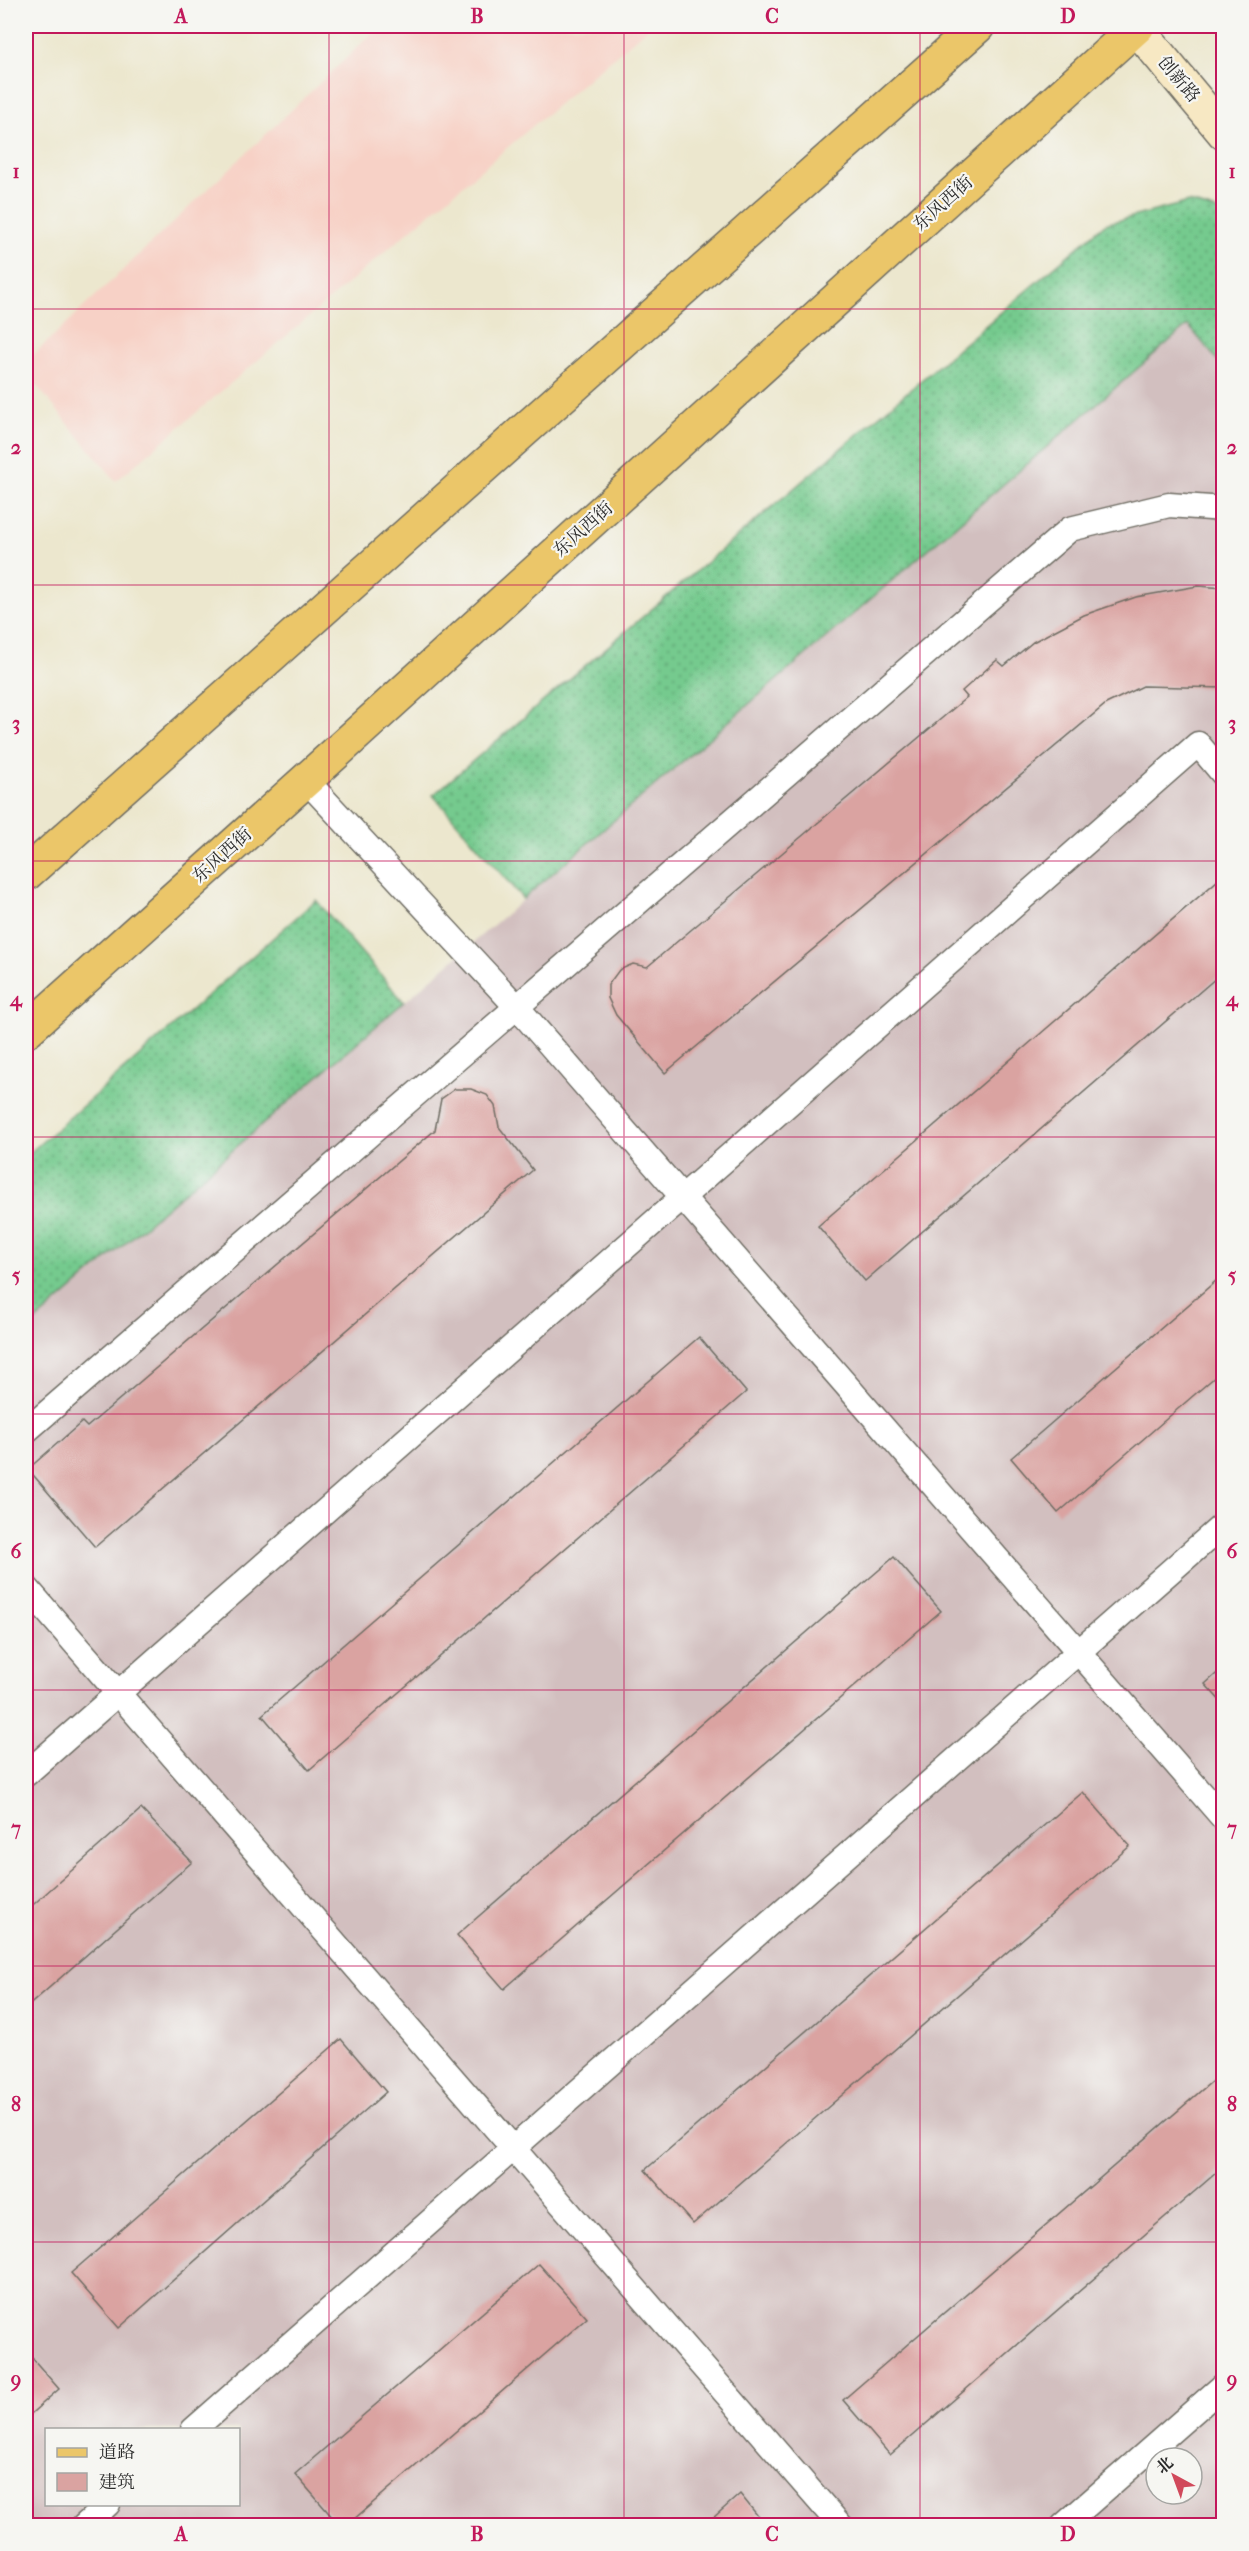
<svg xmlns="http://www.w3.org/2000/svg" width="1249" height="2551" font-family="'IM FELL French Canon','Noto Serif SC',serif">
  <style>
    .built { fill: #f7d1c6 }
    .industrial { fill: #d2bfbf; fill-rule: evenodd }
    .grass { fill: url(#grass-dots); stroke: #507a5c; stroke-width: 1.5 }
    .building { fill: #daa3a1 }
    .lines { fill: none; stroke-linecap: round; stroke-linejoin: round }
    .service-casing { stroke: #6f6d64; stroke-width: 27 }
    .secondary-casing { stroke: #6f6d64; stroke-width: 36 }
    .primary-casing { stroke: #6f6d64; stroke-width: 36 }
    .service { stroke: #fff; stroke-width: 24 }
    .secondary { stroke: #f7e8c3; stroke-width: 33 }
    .primary { stroke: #ebc669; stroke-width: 33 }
    .grid { fill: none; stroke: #c2185b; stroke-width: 1.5; stroke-opacity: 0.55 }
    .labels { text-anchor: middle; stroke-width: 4.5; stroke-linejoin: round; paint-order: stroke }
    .street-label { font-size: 18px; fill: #2b2b2b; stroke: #f6f6f2 }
    .neatline { fill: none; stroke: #c2185b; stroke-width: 2 }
    .grid-label { font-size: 20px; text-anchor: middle; font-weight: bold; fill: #c2185b }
  </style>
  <defs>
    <pattern id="grass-dots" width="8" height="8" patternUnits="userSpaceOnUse" patternTransform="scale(1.5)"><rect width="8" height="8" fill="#75ca8e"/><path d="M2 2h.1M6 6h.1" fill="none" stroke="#60a474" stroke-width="1.8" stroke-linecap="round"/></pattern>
  </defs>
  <rect width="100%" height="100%" fill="#f6f6f2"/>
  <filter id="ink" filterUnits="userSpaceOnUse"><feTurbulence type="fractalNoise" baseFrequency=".0167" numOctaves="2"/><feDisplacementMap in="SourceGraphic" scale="12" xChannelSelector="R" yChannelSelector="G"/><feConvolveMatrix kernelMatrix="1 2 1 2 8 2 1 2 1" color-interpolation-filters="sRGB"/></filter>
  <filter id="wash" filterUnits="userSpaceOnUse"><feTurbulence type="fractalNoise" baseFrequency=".008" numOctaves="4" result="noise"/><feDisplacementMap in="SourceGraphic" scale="24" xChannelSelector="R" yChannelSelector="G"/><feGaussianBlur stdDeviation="1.35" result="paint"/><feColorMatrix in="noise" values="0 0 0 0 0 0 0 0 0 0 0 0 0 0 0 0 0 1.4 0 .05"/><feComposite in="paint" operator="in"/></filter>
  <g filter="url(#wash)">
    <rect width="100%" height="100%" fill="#ece7ce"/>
    <polygon class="built" points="380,26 650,26 116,481 26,373 26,362"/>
    <path class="industrial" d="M1188,325l36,42 -1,2158h-1197v-1196zM46,2430h192v74h-192zM1156,2458h36v36h-36z"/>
    <g class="grass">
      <polygon points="1189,202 1223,213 1223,367 1188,325 523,899 433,795 1105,224"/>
      <polygon points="316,900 404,1002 26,1329 26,1156"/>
    </g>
    <g id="blocks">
      <g class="building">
        <polygon points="1198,586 1224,588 1224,688 1143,686 1106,704 665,1073 616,1015 608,998 608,985 619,970 633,964 647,967 967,697 962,691 997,660 1004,666 1033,642 1084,615 1136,597"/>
        <polygon points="1224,875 1224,971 865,1281 818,1226"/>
        <polygon points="455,1089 471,1089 487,1095 495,1106 499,1127 533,1170 95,1547 28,1469 82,1422 87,1427 435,1130 441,1099"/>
        <polygon points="1224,1274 1224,1369 1058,1513 1011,1458"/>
        <polygon points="699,1337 746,1392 309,1770 262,1715"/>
        <polygon points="894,1557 941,1611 504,1989 457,1935"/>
        <polygon points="1224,1667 1224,1705 1205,1684"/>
        <polygon points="1083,1792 1130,1846 693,2224 645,2170"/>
        <polygon points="141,1809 192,1862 26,2008 26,1911"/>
        <polygon points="341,2039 386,2092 119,2328 71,2273"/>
        <polygon points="1224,2071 1224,2166 890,2455 843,2400"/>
        <polygon points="539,2264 587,2318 346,2526 340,2526 295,2474"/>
        <polygon points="26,2351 59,2389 26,2418"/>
        <polygon points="740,2494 766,2526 704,2526"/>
      </g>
    </g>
  </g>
  <g filter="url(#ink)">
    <use href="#blocks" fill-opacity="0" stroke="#6f6d64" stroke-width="1.5"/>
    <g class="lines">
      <g class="service-casing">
        <g id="service">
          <polyline points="306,780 517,1007 1224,1819"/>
          <polyline points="26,1431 1070,529 1169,505 1224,509"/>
          <polyline points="26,1587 841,2526"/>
          <polyline points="26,1774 1198,744 1224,775"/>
          <polyline points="193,2430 1224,1524"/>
          <polyline points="84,2526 108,2504"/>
          <polyline points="1063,2526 1224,2385"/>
        </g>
      </g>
      <g class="secondary-casing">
        <polyline id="secondary" points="1135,26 1224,133"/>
      </g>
      <g class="primary-casing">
        <g id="primary">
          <polyline points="26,874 978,26"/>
          <polyline points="26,1031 306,780 1138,26"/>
        </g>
      </g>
      <use href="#service" class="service"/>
      <use href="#secondary" class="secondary"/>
      <use href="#primary" class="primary"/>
    </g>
  </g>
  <path class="grid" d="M329,26v2500M624,26v2500M920,26v2500M26,309h1198M26,585h1198M26,861h1198M26,1137h1198M26,1414h1198M26,1690h1198M26,1966h1198M26,2242h1198"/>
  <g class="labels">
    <g class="street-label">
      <text transform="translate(1179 79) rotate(50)" y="6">创新路</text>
      <text transform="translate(943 203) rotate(-42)" y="6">东风西街</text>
      <text transform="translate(583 529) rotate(-42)" y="6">东风西街</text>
      <text transform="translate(222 855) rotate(-42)" y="6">东风西街</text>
    </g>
  </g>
  <rect width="1249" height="2551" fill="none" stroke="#f6f6f2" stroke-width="66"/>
  <rect x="45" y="2428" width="195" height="78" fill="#f6f6f2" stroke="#a5a5a2" stroke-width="1.5"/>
  <rect x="57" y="2448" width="30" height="9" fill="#ebc669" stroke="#a5a5a2" stroke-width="1.5"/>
  <text x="99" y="2458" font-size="18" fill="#2b2b2b">道路</text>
  <rect x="57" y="2473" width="30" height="18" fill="#daa3a1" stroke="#a5a5a2" stroke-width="1.5"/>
  <text x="99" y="2488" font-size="18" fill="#2b2b2b">建筑</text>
  <g transform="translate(1174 2476) rotate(319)"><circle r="28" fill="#f6f6f2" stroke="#a5a5a2" stroke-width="1.5"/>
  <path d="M0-4.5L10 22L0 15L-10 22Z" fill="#d1495b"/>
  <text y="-9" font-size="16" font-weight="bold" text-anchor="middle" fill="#2b2b2b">北</text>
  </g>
  <rect x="33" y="33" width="1183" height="2485" class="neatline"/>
  <g class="grid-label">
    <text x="181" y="23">A</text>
    <text x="477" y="23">B</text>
    <text x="772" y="23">C</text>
    <text x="1068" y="23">D</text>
    <text x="16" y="178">1</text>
    <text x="1232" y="178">1</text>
    <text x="16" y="454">2</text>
    <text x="1232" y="454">2</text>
    <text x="16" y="730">3</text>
    <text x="1232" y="730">3</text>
    <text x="16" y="1006">4</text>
    <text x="1232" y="1006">4</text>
    <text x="16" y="1282">5</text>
    <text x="1232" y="1282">5</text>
    <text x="16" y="1558">6</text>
    <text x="1232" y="1558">6</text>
    <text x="16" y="1835">7</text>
    <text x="1232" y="1835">7</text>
    <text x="16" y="2111">8</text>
    <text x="1232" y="2111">8</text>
    <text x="16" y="2387">9</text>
    <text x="1232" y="2387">9</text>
    <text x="181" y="2541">A</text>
    <text x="477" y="2541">B</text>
    <text x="772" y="2541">C</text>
    <text x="1068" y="2541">D</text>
  </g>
</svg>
